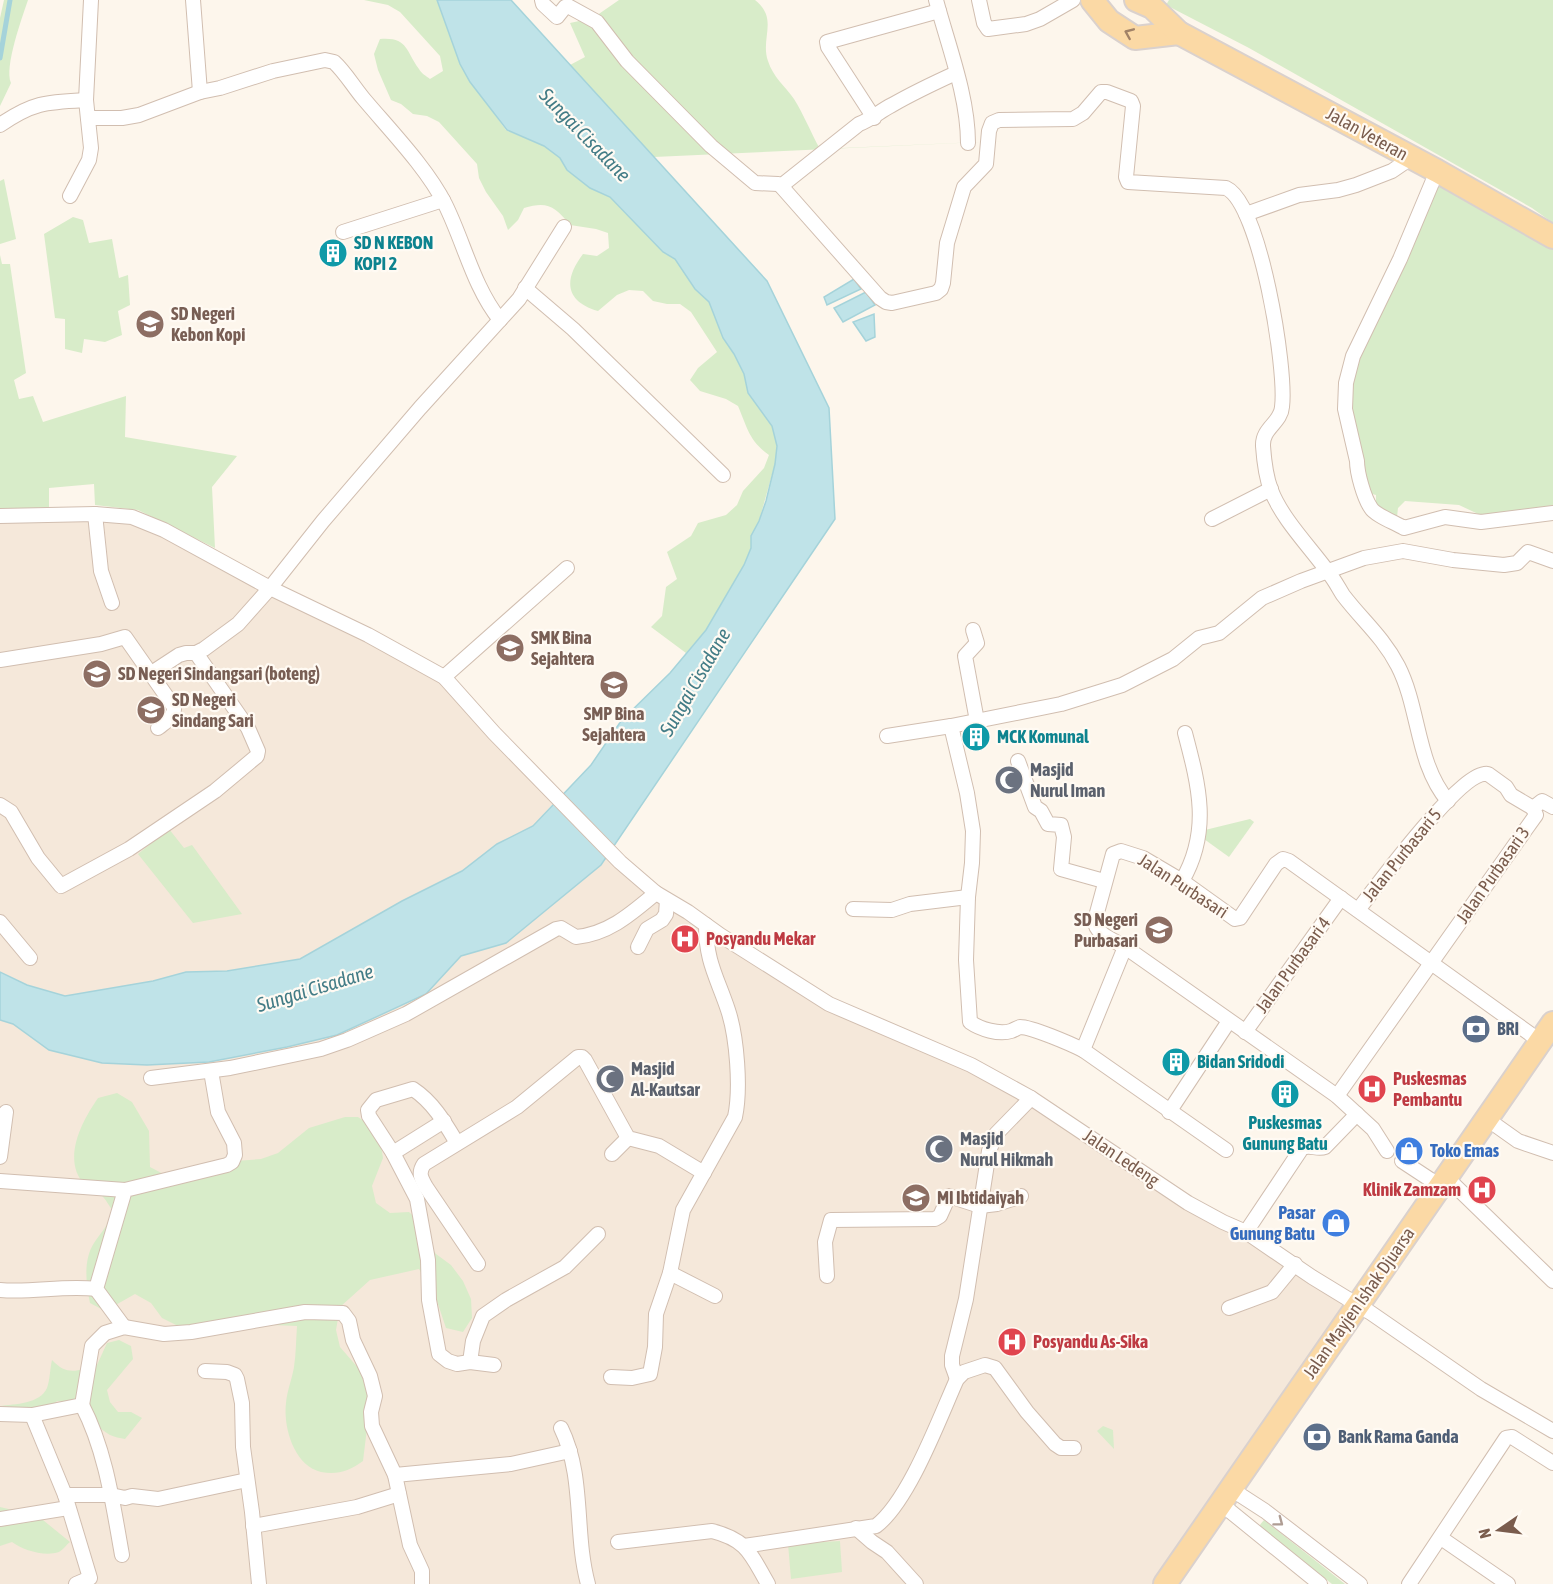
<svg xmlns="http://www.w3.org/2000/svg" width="1553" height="1584" font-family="'Asap Condensed',sans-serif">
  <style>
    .residential { fill: #f5e8da }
    .green { fill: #d8ecc9 }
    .water { fill: #bfe3e8; stroke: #a5d3da; stroke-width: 1.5 }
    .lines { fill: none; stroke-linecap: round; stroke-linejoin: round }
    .stream { stroke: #a5d3da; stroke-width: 5 }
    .street-casing { stroke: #d1beb0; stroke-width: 16 }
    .primary-casing { stroke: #dad1cd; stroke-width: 26 }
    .street { stroke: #fff; stroke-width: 14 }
    .primary { stroke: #fbd9a5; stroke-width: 22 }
    .oneway { stroke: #a18267 }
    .oneway2 { stroke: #af9d94 }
    .labels { text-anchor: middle; stroke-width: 4.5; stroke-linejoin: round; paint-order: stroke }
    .street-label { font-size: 18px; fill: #7a5c4d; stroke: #fffaf3 }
    .culture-label { font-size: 18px; font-weight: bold; fill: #0d838f; stroke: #fffaf3; text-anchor: start }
    .education-label { font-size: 18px; font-weight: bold; fill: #785e54; stroke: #fffaf3; text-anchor: start }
    .worship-label { font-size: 18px; font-weight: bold; fill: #5b616d; stroke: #fffaf3; text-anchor: start }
    .health-label { font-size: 18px; font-weight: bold; fill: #be3a42; stroke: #fffaf3; text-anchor: start }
    .service-label { font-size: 18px; font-weight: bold; fill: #4e5e75; stroke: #fffaf3; text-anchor: start }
    .shop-label { font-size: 18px; font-weight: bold; fill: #366cbe; stroke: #fffaf3; text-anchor: start }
    .water-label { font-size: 20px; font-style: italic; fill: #437c86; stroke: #fffaf3 }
  </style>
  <rect width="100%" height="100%" fill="#fdf6ec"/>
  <g class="residential">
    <polygon points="0,519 135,519 438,681 558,798 533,826 497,844 462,871 397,904 300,959 227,971 186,972 153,981 65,996 27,985 0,972"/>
    <polygon points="609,851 620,862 829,1004 993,1076 1357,1305 1165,1584 0,1584 0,1020 13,1024 49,1050 147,1065 209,1062 287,1047 337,1035 425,994 461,956 506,943 601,865"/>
  </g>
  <g class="green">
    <path d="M4,0h24c-6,18 -24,67 -17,83l-11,23v-88z"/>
    <path d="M364,0h73l30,76 39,54 38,16 16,12 8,12 22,18 20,9 53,55 12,7 20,30 14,13 14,36 11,16 10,20 4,19 24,33 5,20 -2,18 -16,57 -8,15v12l-7,17 -38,65 -20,23 -35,-26 11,-11 4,-29 11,-8 -10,-27 24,-16 7,-13 28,-8 11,-10 6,-14 21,-23 5,-13c-20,-14 -22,-28 -31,-49l-12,-7 -26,-8 -10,-11 8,-12 19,-16 -26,-40 -11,-8h-13l-14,-3 -10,-10 -14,-1 -12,5 -19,16c-34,-10 -34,-32 -15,-57l14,2 12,-8 -1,-15 -12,-4 -26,-4c-15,-19 -23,-24 -46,-17l-6,12 -10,10 -5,-14 -17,-24 -7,-14 -2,-14 -38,-42 -12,-6 -14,-2 -12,-10 -10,-4 -13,-30 -4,-16 6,-15c28,-2 25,11 39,30 2,4 7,7 11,10l13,-8 -3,-15 -40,-44 -12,-7z"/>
    <path d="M619,0h136c24,19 5,38 13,61 5,16 17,25 26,38 10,16 17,34 26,50l247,-11 -413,19 -84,-92 15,-8 -15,-34 23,-5z"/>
    <polygon points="1169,0 1553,0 1553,223 1532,208 1249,48 1166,5"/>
    <polygon points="1437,171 1553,238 1553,514 1491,520 1459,505 1405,501 1398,508 1397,517 1376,509 1376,495 1368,493 1346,383"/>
    <polygon points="4,179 16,239 0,244 0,181"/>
    <polygon points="73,217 83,220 89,243 112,239 119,278 128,275 130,305 118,311 122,335 105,342 84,339 82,353 65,349 65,319 55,318 44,234"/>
    <polygon points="0,255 2,264 10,264 26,373 14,380 19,399 33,396 43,422 126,396 125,437 237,456 212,487 215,548 138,510 95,505 94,484 49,488 49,508 0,509"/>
    <polygon points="1250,819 1254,822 1229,857 1204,839 1205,830"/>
    <polygon points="169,829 184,848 192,845 242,914 193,923 138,854"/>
    <path d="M117,1093l15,9 17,29 1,36 19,10 53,-15 39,-3 17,-6 31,-25 36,-11h13l15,10 8,18 2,13 -11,28 4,17 14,10 19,-1 13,12 4,16 10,14 15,11 12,16 8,18 1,19 -9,14 -17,-4 -10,-30 -17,-29 -49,11 -30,27 -4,23 4,17 26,30 3,35 -6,49c-14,10 -25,14 -42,11 -27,-6 -38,-45 -35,-69 1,-12 6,-24 8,-36 2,-13 2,-27 3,-41l-69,-3 -33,5 -17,-2 -16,-8 -11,-15 -16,-9 -30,17 -15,-8c-4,-19 -7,-43 4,-60 9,-13 13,-16 19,-32 -4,-5 -7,-12 -12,-16 -5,-4 -12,-5 -16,-10 -24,-25 -3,-64 13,-87z"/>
    <path d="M119,1340l12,6 2,13 -26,31 3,12 8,10h13l11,6 -17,21c-5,-1 -11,-2 -15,-4 -22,-13 -22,-31 -53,-34l-8,10 -49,4v-9c15,-2 40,-2 47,-18 3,-8 3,-20 5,-28 15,16 25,11 45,5l10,-22z"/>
    <polygon points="1103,1426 1113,1430 1114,1449 1097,1431"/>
    <path d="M0,1507l38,9 32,26c-4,3 -7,8 -11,10 -15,5 -36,-2 -47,-10l-12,4z"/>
    <polygon points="1264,1520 1345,1584 1332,1584 1259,1526"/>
    <polygon points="840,1541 842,1572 791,1579 788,1544"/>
  </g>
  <g class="water">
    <polygon points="437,0 511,0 767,281 829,408 835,519 601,865 506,943 461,956 426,994 337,1035 287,1047 209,1062 147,1065 102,1063 49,1050 13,1024 0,1020 0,972 27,985 65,996 153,981 186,972 227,971 300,959 402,901 462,871 497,844 533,826 591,765 621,721 670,673 706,630 744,565 751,548 751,536 759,521 766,501 775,464 777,446 772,426 748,393 744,374 734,354 723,338 709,302 695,289 675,259 663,252 610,197 590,188 567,170 560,158 544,146 507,130 470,82 460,64"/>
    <polygon points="854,279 861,289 827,305 824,297"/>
    <polygon points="866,292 875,305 843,322 834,308"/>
    <polygon points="874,314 875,337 866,341 853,322"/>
  </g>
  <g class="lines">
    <polyline class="stream" points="0,58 10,0"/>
    <g class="street-casing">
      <g id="street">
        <polyline points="193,0 200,92"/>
        <path d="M542,0l1,4 14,13 8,-10 3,-1 29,16 30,39 84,85 44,37 23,1 3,2 99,112 6,4 6,1 44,-10 5,-4 2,-6 4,-40 17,-56 22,-23 3,-33 3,-8 7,-3 74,-1 10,-6 18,-21h6l24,9 2,5 -7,71 2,5 98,6c34,15 61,181 56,219 -1,16 -20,21 -19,39 1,14 3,31 8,44 11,29 39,57 57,82 6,7 10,15 15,23 19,25 40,42 55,71 22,43 18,97 50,135"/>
        <path d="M936,0c12,45 32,96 32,143"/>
        <polyline points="979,0 984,23 988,29 1026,24 1040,19 1073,0"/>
        <path d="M88,118h34l17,-3 61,-23 20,-4 53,-17 52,-11 9,2c11,10 19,24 29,36 26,31 64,70 82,106 19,38 28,82 55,116"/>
        <polyline points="874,118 828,47 827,42 939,11"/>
        <path d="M0,125c33,-23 47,-23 86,-25"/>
        <path d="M1437,171l-37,88 -47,97 -7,27 -1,26 12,52c0,12 7,37 14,47 4,7 25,15 33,20l41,-11 36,5 72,-9"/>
        <path d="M781,186l78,-62c13,-5 21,-13 33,-19 21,-12 42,-22 64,-32"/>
        <polyline points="70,196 89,160 91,148 86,100 91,0"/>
        <polyline points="1246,214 1299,195 1338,190 1356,185 1392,171 1411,158"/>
        <polyline points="343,232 443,200"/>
        <polyline points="525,288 573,329 723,475"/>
        <polyline points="95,514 101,571 112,603"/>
        <polyline points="0,516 95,514 132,517 164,530 270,588 368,635 444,677 494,733 620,862 656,893 688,912 720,935 829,1004 971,1065 1031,1098 1188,1203 1223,1222 1246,1232 1312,1277 1371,1313 1481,1389 1553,1431"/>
        <polyline points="1212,519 1271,489"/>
        <polyline points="973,630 977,643 965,656 977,721"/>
        <path d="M0,660l101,-16 24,-7 49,70c1,10 -9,15 -16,21"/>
        <polyline points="150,674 179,655 186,653 196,653 204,649 238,624 270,588 323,521 420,408 519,299 564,227"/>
        <polyline points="444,677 567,568"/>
        <path d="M951,726l16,67 6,38 -1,32 -4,34 -2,63 4,62c10,7 29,13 41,9 3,-1 6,-3 9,-4 12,0 51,17 63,23"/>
        <polyline points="887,736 951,726 1061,704 1122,685 1173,659 1199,638 1219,633 1262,598 1301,581 1364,558 1403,551 1453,560 1504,565 1517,563 1528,552 1553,561"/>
        <polyline points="1018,761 1035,807 1041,811 1048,824 1061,825 1064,837 1061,869 1104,881"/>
        <polyline points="0,805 11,812 38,858 61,886 129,849 215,791 257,756 258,751 248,728 196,653"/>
        <path d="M1182,881c29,-50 17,-95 3,-148"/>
        <polyline points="853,909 892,910 910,904 968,897"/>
        <path d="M1358,910c18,-23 104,-141 130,-136l18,13 5,8 22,13"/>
        <polyline points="0,922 30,958"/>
        <polyline points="638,947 647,929 662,920 666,914 667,900"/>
        <polyline points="1125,947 1083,1050 1226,1150"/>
        <polyline points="1245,1032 1341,898"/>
        <path d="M151,1078l79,-10 91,-19 26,-9 59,-26 150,-85 5,-1 15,9c33,-3 56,-24 80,-44"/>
        <polyline points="1337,1096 1526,829 1536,815 1533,808 1542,801 1553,807"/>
        <polyline points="1169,1112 1229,1021"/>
        <polyline points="1487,1119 1518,1141 1553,1153"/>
        <path d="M457,1143c-12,-20 -24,-41 -44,-54l-37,11 -8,10 1,6 24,37 24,46 11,61 1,40 10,54 9,7 9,3 13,-2 24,3"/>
        <path d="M1387,1151l-14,-22 -36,-33 -212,-149c-11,-7 -31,-13 -30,-27l18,-66 8,-3 22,7 39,23 53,38 5,-1 36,-54 7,-5 6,2 251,180"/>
        <polyline points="393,1153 444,1121"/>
        <polyline points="612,1154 628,1138"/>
        <polyline points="0,1157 6,1112"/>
        <polyline points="1402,1161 1440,1186"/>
        <polyline points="1446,1177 1553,1281"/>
        <polyline points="0,1181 125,1190"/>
        <path d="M1246,1232l56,-84c8,-4 15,2 23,-1l32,-33"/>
        <path d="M478,1264l-52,-77c-5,-9 -8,-14 -2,-23l93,-57 61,-50h4l3,3 43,78 31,8 45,27"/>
        <path d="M670,1273l13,-63 52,-93c6,-28 2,-80 -7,-107 -11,-33 -22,-48 -22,-85"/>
        <polyline points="827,1276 825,1242 831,1220 935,1219 940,1216 949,1196 980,1206 997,1204 1021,1196"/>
        <path d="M0,1290c32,3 64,-5 96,-1"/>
        <polyline points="1229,1308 1272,1292 1295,1264"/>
        <polyline points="124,1327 96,1289 125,1190 227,1165 232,1162 235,1155 234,1143 218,1112 211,1071"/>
        <polyline points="470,1362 473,1341 483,1316 506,1300 565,1267 598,1234"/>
        <polyline points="205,1371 227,1372 235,1375 237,1379 242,1403 243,1447 252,1512 259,1584"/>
        <polyline points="611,1377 632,1378 650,1374 655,1347 656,1314 670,1273 715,1296"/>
        <polyline points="957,1379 952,1365 952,1356 966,1299 989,1151 996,1134 1031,1098"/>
        <path d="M82,1405c24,46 31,100 40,150"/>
        <polyline points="0,1414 32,1415 82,1405 92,1346 105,1333 124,1327 164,1334 191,1332 305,1312 343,1313 349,1321 353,1340 370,1376 375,1396 371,1412 372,1426 395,1475 410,1545 422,1571 422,1584"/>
        <polyline points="32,1415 65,1495 90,1578 76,1584"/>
        <path d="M561,1428c24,49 13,105 27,156"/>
        <polyline points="395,1475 511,1464 570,1451"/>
        <polyline points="1231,1489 1265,1511 1360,1584"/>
        <polyline points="65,1495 111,1495 125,1498 132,1496 158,1499 247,1480"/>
        <polyline points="1220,1503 1320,1584"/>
        <polyline points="0,1519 68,1508"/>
        <polyline points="253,1526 357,1507 399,1494"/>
        <polyline points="856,1528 872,1542 887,1552 916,1584"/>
        <polyline points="1441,1538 1508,1584"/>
        <path d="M618,1542l94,-11c36,9 39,24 56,53"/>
        <path d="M744,1546l132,-20c33,-25 63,-107 81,-147l7,-7 21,-7 10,3 32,44 28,32 6,4h13"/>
        <polyline points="1409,1584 1506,1438 1512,1437 1553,1463"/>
      </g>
    </g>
    <g class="primary-casing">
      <g id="primary">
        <polyline points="1092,0 1109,21 1135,38 1179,33"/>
        <polyline points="1136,0 1152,7 1179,33 1437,171 1553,237"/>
        <polyline points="1165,1584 1553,1023"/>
      </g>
    </g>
    <use href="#street" class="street"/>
    <use href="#primary" class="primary"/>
  </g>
  <defs><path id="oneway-chevron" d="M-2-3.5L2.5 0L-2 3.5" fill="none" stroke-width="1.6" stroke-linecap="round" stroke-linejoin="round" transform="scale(1.5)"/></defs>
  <use class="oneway" href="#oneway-chevron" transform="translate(1129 33) rotate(-157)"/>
  <use class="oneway2" href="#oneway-chevron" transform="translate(1279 1522) rotate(37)"/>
  <defs>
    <g id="building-disc" transform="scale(1.5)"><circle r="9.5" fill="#0f9aa8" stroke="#fffaf3"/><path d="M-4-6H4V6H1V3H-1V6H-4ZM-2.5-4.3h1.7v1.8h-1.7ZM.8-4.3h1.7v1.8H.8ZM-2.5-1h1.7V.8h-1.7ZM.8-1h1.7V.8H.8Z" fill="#fff"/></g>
    <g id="school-disc" transform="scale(1.5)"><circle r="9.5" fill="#8d6e63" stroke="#fffaf3"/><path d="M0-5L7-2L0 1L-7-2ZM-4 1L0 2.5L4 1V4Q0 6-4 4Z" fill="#fff"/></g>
    <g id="mosque-disc" transform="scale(1.5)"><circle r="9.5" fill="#6b7280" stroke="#fffaf3"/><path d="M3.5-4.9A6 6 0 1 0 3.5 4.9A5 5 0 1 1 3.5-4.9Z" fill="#fff"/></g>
    <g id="hospital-disc" transform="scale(1.5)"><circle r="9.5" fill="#e0444e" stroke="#fffaf3"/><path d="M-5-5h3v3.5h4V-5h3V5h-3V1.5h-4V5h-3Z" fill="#fff"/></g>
    <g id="bank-disc" transform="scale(1.5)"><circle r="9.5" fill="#5c6f8a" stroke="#fffaf3"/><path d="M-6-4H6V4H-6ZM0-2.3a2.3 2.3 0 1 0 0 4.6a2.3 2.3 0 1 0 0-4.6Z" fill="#fff"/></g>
    <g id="shop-disc" transform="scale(1.5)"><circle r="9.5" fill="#3f7fe0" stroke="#fffaf3"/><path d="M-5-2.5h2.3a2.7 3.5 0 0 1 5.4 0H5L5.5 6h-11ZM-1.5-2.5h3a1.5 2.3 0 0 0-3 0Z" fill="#fff"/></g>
  </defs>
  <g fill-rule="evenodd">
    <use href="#building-disc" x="333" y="253"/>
    <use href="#school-disc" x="150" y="324"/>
    <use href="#school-disc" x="510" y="648"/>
    <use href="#school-disc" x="97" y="674"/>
    <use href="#school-disc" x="614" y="685"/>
    <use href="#school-disc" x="151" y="710"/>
    <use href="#building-disc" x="976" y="737"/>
    <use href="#mosque-disc" x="1009" y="780"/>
    <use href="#school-disc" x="1159" y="930"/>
    <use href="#hospital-disc" x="685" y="939"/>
    <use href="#bank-disc" x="1476" y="1029"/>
    <use href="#building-disc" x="1176" y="1062"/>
    <use href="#mosque-disc" x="610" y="1079"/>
    <use href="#hospital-disc" x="1372" y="1089"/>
    <use href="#building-disc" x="1285" y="1094"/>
    <use href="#mosque-disc" x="939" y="1149"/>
    <use href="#shop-disc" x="1409" y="1151"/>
    <use href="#hospital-disc" x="1482" y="1190"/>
    <use href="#school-disc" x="916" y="1198"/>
    <use href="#shop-disc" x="1336" y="1223"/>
    <use href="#hospital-disc" x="1012" y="1342"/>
    <use href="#bank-disc" x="1317" y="1437"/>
  </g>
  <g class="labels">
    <g class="street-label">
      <text transform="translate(1367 134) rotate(29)" y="6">Jalan Veteran</text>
      <text transform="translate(1402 855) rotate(-51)" y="6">Jalan Purbasari 5</text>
      <text transform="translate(1493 875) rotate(-55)" y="6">Jalan Purbasari 3</text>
      <text transform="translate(1183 886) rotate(33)" y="6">Jalan Purbasari</text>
      <text transform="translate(1293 965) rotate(-54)" y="6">Jalan Purbasari 4</text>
      <text transform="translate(1121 1158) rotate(34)" y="6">Jalan Ledeng</text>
      <text transform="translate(1359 1303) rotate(-55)" y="6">Jalan Mayjen Ishak Djuarsa</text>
    </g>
    <g class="culture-label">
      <text x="354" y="249">SD N KEBON<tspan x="354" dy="21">KOPI 2</tspan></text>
      <text x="997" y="743">MCK Komunal</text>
      <text x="1197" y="1068">Bidan Sridodi</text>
      <text x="1285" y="1129" text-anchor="middle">Puskesmas<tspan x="1285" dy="21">Gunung Batu</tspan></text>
    </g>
    <g class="education-label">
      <text x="171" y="320">SD Negeri<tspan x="171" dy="21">Kebon Kopi</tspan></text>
      <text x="531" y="644">SMK Bina<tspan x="531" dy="21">Sejahtera</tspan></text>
      <text x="118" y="680">SD Negeri Sindangsari (boteng)</text>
      <text x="172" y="706">SD Negeri<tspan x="172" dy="21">Sindang Sari</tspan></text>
      <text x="614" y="720" text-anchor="middle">SMP Bina<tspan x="614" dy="21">Sejahtera</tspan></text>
      <text x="1138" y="926" text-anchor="end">SD Negeri<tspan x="1138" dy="21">Purbasari</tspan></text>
      <text x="937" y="1204">MI Ibtidaiyah</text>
    </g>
    <g class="worship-label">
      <text x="1030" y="776">Masjid<tspan x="1030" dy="21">Nurul Iman</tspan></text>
      <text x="631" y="1075">Masjid<tspan x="631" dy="21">Al-Kautsar</tspan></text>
      <text x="960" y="1145">Masjid<tspan x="960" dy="21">Nurul Hikmah</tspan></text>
    </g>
    <g class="health-label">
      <text x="706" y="945">Posyandu Mekar</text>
      <text x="1393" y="1085">Puskesmas<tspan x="1393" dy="21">Pembantu</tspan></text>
      <text x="1461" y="1196" text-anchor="end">Klinik Zamzam</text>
      <text x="1033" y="1348">Posyandu As-Sika</text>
    </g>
    <g class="service-label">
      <text x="1497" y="1035">BRI</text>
      <text x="1338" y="1443">Bank Rama Ganda</text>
    </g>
    <g class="shop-label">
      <text x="1430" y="1157">Toko Emas</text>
      <text x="1315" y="1219" text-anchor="end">Pasar<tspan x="1315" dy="21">Gunung Batu</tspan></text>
    </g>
    <g class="water-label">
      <text transform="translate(585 135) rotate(46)" y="7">Sungai Cisadane</text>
      <text transform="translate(695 682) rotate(-60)" y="7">Sungai Cisadane</text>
      <text transform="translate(315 988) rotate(-17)" y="7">Sungai Cisadane</text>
    </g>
  </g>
  <g transform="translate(1499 1530) rotate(256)" stroke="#fffaf3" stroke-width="4.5" paint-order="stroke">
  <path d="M0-4.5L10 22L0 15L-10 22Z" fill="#7a5c4d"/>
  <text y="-9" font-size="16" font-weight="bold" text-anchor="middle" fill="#7a5c4d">N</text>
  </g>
</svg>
